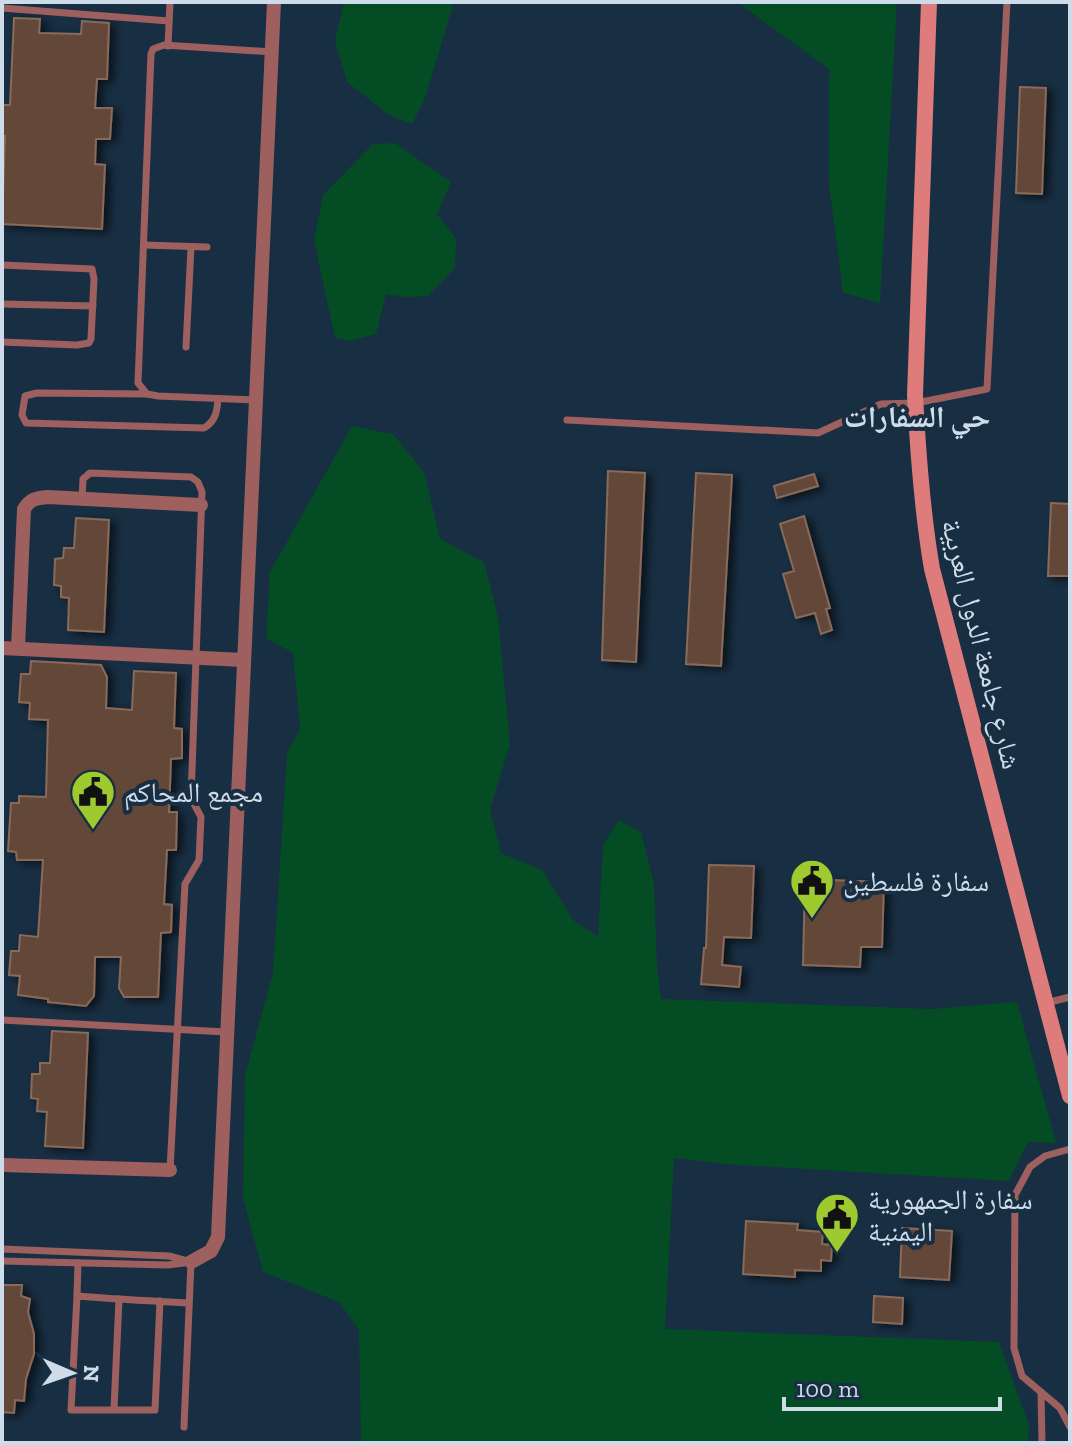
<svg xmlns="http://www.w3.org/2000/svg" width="1072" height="1445" font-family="'Zilla Slab','Noto Naskh Arabic',serif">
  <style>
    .green { fill: #044c24 }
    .building { fill: #634738; stroke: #886a5a; stroke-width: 2; filter: url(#shadow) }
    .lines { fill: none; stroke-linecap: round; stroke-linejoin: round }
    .lane { stroke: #9d605f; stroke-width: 7 }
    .street { stroke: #9d605f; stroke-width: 14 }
    .secondary { stroke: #dd7c7b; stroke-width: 16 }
    .labels { text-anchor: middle; stroke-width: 8; stroke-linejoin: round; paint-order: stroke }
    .street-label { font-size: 28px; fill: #cedbe8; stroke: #182e42 }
    .poi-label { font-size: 28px; fill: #cedbe8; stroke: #182e42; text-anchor: start }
    .neighbourhood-label { font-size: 30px; font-weight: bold; fill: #cedbe8; stroke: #182e42 }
  </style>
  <defs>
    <filter id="shadow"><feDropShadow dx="5.5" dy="3" stdDeviation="4" flood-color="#0009"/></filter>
  </defs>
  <rect width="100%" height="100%" fill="#182e42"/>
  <g class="green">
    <polygon points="344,2 454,2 425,98 412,124 389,115 347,82 335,41"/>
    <polygon points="737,2 897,2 880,303 843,293 829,184 829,69"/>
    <polygon points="395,143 451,182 437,214 456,239 455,268 428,296 405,297 386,294 376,334 350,341 335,338 314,240 323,195 373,144"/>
    <polygon points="352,426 393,434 424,472 440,539 484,562 498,617 510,744 490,810 501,853 542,870 573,920 598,937 603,845 619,820 641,832 654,884 657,967 661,999 932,1009 1017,1002 1056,1143 1028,1142 1009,1181 724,1164 674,1158 665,1329 999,1342 1029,1425 1028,1443 361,1443 359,1330 339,1302 263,1272 243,1198 245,1075 273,973 287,753 300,729 293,653 266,638 270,572"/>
  </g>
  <g class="building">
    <polygon points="14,18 40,19 39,33 81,34 82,21 109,23 107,79 97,79 95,108 112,108 110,139 96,139 95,164 105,165 102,229 2,224 5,136 2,136 2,105 10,105"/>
    <polygon points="1020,87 1046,88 1042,194 1016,193"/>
    <polygon points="608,471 645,473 636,662 602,660"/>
    <polygon points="696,473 732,475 721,666 686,664"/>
    <polygon points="814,474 818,486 777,498 774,486"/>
    <polygon points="1051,503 1070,504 1070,576 1048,576"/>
    <polygon points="804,516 830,608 826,609 832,630 821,634 815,613 796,618 783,574 794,571 780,524"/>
    <polygon points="76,518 109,520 104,632 68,630 69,598 61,597 61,586 54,585 55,559 63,558 64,548 74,548"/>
    <polygon points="31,661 101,665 107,677 106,708 132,710 134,671 176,673 174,728 182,729 182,758 171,759 169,812 177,812 176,850 167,850 164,904 172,905 171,932 161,933 158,997 124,997 119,988 121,957 95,957 94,996 86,1006 48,1002 48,999 18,995 20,976 9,975 11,951 19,951 20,935 38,937 43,860 17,860 16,852 8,851 11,803 19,803 19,796 46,797 48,720 29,719 30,703 19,702 21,674 30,674"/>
    <polygon points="709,865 754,866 751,938 724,937 722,965 741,967 739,987 701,984 704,948 706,948"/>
    <polygon points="805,879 884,882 882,947 861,947 860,967 803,965"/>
    <polygon points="52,1031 88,1033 83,1148 45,1146 47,1112 37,1111 38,1099 31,1098 32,1074 40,1074 40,1063 50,1063"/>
    <polygon points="746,1221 798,1224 797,1230 823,1232 822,1244 832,1245 831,1261 821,1260 821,1271 795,1270 795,1277 743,1274"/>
    <polygon points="902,1228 952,1231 949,1280 900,1277"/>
    <polygon points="2,1285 22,1285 21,1296 30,1299 28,1312 34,1334 34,1354 26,1379 24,1401 15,1400 14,1413 2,1412"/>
    <polygon points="874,1296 903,1298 902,1324 873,1322"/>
  </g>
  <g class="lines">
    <g class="lane">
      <polyline points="2,8 169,21"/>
      <polyline points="168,46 170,2"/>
      <polyline points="144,245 207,247"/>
      <polyline points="2,265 92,269 94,279 91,339 89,343 77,345 2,342"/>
      <polyline points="2,304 93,306"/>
      <polyline points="186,347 191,247"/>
      <path d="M147,394l-110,-1 -12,3 -3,19 4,8 178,5c12,-7 13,-17 14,-29"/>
      <polyline points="255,400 158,396 147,394 138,383 151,54 153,49 164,45 272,52"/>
      <polyline points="567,420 818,433 881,404 916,403 987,389 1007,2"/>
      <polyline points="82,499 83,479 90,473 191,477 198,482 202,492 191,798 201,817 199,860 185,884 170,1170"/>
      <polyline points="1046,1003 1070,997"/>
      <polyline points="2,1020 226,1032"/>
      <polyline points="1070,1149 1045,1156 1030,1167 1015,1195 1014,1348 1022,1376 1060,1408 1070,1427"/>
      <polyline points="2,1249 169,1256 191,1262"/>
      <polyline points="2,1261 168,1265 191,1262"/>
      <polyline points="77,1296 78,1263"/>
      <path d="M160,1301l-5,109h-84l6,-114c37,3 74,5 111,7"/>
      <polyline points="1041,1392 1042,1443"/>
      <polyline points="114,1409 119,1299"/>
      <polyline points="184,1427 191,1262"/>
    </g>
    <g class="street">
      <polyline points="2,648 243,660"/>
      <path d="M18,648l6,-139c6,-10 12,-11 24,-12l153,8"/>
      <polyline points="2,1165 170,1170"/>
      <polyline points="191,1262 211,1251 218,1237 274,2"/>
    </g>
    <path class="secondary" d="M929,2l-14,393c3,59 7,116 17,174l138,527"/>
  </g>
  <defs>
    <g id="civic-pin" transform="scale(2.3)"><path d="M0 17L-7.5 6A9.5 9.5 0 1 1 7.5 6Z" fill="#9eca2f" stroke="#182e42"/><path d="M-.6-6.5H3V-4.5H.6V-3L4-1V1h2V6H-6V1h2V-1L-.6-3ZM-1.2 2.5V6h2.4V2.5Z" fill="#111"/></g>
  </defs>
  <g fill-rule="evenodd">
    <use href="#civic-pin" x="93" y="792"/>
    <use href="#civic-pin" x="812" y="881"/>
    <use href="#civic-pin" x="837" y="1215"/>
  </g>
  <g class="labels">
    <g class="street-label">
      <text transform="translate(982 644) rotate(76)" y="10">شارع جامعة الدول العربية</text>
    </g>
    <g class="poi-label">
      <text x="124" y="802">مجمع المحاكم</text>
      <text x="843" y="891">سفارة فلسطين</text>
      <text x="868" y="1209">سفارة الجمهورية<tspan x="868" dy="32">اليمنية</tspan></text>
    </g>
    <g class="neighbourhood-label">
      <text x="917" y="427">حي السفارات</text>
    </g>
  </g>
  <rect width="1072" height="1445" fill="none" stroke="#cedbe8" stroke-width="8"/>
  <g transform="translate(72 1373) rotate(92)" stroke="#182e42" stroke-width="6" paint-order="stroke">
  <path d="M0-6L14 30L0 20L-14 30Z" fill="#cedbe8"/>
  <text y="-12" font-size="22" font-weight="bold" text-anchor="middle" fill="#cedbe8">N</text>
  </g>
  <path d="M784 1397v12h216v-12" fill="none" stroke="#cedbe8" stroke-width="4"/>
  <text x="796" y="1397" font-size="24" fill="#cedbe8" stroke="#182e42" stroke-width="6" paint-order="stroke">100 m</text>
</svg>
